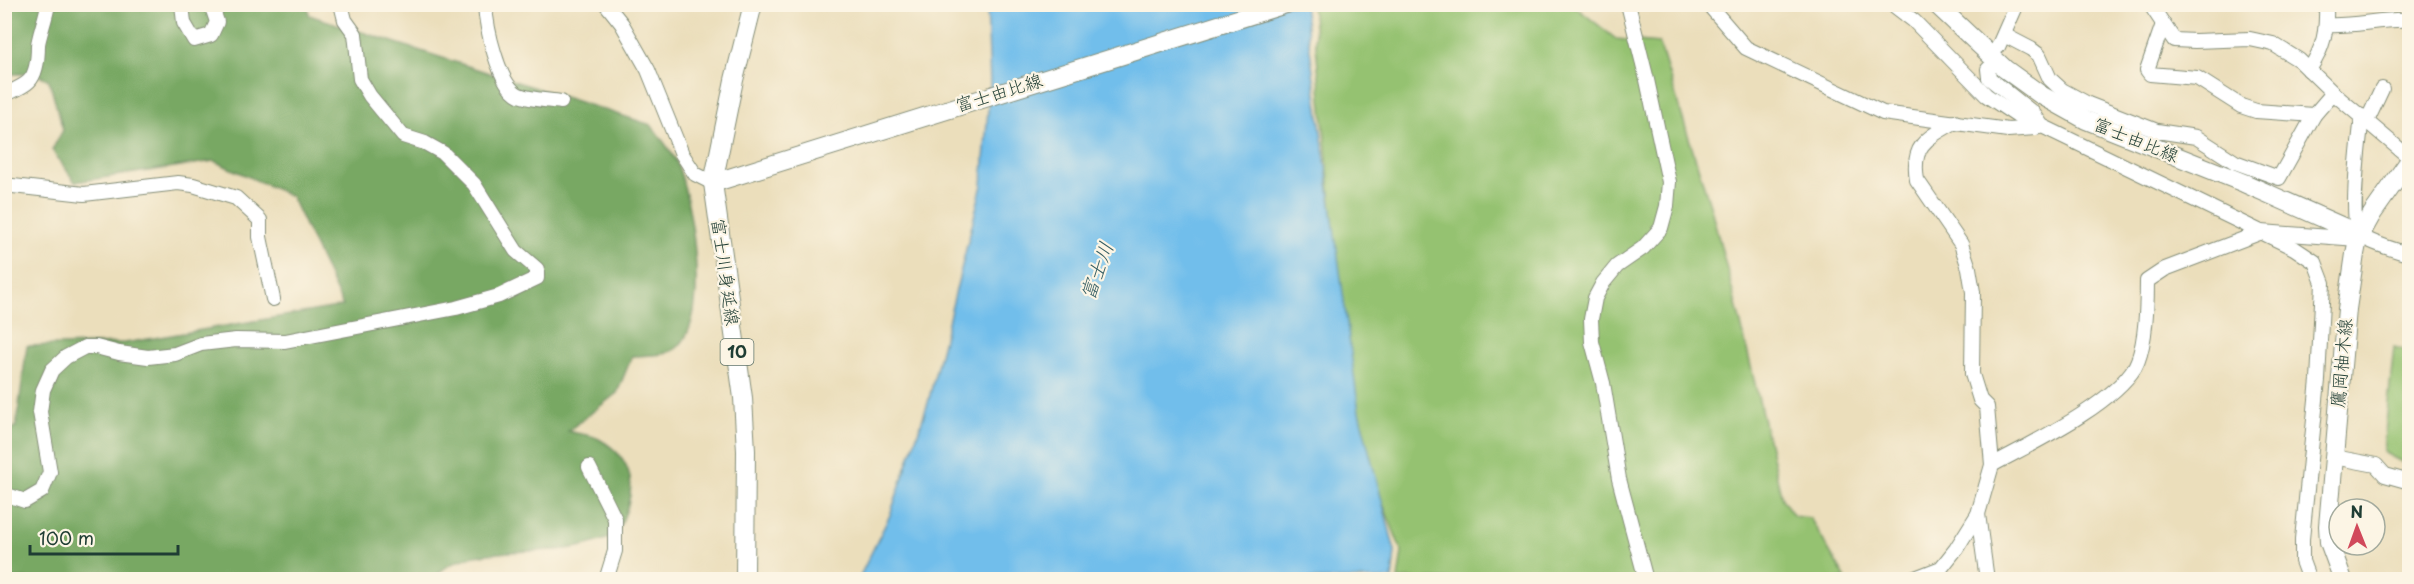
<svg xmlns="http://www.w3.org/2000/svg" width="2414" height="584" font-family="'Playpen Sans','Klee One',sans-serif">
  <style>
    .green { fill: #95c271; stroke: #5a8052; stroke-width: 1.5 }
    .forest { fill: #78a863; stroke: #4c724c; stroke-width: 1.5 }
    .water { fill: #71beeb; stroke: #487e90; stroke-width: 1.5 }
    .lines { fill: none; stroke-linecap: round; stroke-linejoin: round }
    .minor-casing { stroke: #858e78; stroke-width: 16 }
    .major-casing { stroke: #858e78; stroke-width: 20 }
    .minor { stroke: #fff; stroke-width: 14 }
    .major { stroke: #fff; stroke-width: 18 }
    .labels { text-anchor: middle; stroke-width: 4.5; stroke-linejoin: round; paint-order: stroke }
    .shield { fill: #fcf5e5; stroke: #617469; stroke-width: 1.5 }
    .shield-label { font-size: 16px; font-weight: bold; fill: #1f3d34 }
    .street-label { font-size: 18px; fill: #1f3d34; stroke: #fcf5e5 }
    .water-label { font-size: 20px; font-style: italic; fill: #345d62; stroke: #fcf5e5 }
  </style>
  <rect width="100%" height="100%" fill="#fcf5e5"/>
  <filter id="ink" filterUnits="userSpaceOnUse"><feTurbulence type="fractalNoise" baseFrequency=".0167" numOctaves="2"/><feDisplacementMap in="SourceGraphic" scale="12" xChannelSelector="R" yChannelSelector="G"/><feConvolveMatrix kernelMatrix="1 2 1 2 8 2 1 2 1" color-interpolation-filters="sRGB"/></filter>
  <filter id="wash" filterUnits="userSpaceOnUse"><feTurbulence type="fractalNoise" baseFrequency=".008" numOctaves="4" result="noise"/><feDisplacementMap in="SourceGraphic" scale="24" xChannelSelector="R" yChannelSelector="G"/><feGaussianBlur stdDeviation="1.35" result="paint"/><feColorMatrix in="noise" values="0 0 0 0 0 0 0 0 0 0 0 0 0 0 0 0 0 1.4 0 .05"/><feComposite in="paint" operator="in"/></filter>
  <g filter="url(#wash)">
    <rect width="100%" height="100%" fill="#ebdebb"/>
    <g class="green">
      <polygon points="1312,5 1573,5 1616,39 1659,43 1711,208 1741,324 1782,499 1794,516 1810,518 1846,579 1398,579 1402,552 1353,428"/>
      <polygon points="2394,347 2409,351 2409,466 2383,452"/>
    </g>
    <path class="forest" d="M4,5h304l1,10 342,110c9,12 20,25 26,38 15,41 33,147 3,182 -11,12 -33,10 -48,11l-15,37 -49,38c9,3 23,3 31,8 43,24 36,60 16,97 -12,4 -24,9 -36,11 -40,9 -120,-5 -145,32h-429v-147l11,-5 11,-81 98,-3 218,-37 -52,-110 -77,-35 -139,21 -23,-32 11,-20 -14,-50 -12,-6h-32z"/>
    <polygon class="water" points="987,5 1304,5 1359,412 1395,551 1392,579 858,580 890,515 928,403 982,185 990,85"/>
  </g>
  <g filter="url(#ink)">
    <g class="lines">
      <g class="minor-casing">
        <g id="minor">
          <polyline points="182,4 184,23 194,40 211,35 217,22 211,4"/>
          <path d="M485,4c1,22 13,81 34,91 12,5 29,5 42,7"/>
          <polyline points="606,4 622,24 648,70 682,154 695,174 713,183"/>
          <polyline points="1628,4 1647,80 1669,182 1667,206 1661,228 1643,248 1617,266 1603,283 1595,298 1591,319 1592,342 1603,383 1619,479 1646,580"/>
          <polyline points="1708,4 1746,48 1883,113 2008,130 2035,128 2042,126"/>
          <polyline points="1892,4 1914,21 1986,95 2035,128"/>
          <polyline points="2150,4 2174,40 2195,41 2250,39 2273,44 2299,60 2333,93 2410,158"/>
          <polyline points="2163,24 2147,70 2150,74 2197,78 2241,106 2256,111 2314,115 2333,93"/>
          <path d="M2326,25c28,2 56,-7 84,-5"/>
          <polyline points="2004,35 2031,49 2039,55 2050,79 2062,90 2088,104 2157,131 2196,137 2235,162 2279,178 2314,115"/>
          <polyline points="1998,47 2017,4"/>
          <polyline points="1988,69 1989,78 2033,113 2042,126 2294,248 2315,262 2323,283 2318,380 2302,539 2302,561 2309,580"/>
          <path d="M2309,70c15,-23 18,-38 17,-66"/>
          <path d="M4,95c8,-4 19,-8 25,-14 8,-8 9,-25 9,-36 0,-6 9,-31 10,-41"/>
          <path d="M2362,116c-2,19 -14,110 -1,120 12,8 35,14 49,19"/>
          <polyline points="2367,121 2382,89"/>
          <polyline points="4,185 84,194 178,183 193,185 236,198 260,220 260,237 273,299"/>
          <polyline points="2334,457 2376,465 2385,475 2410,482"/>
          <path d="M1992,465c40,-22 119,-59 143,-98 11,-20 12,-64 12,-86l18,-12 97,-37 96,7"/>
          <polyline points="589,467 615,519 615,551 606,580"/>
          <polyline points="4,494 25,501 42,491 50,472 40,412 43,390 52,370 66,357 85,347 96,347 119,353 148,357 175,354 201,344 236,340 285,341 456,308 499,296 537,278 537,269 516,251 474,184 443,153 425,143 403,136 370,96 360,79 355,34 345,20 341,4"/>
          <polyline points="1978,514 1987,580"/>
          <path d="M1910,580l31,-12 15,-19 22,-35 14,-49 -5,-58 -7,-7 -8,-26 1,-82 -4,-24 -8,-24 -44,-64c-6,-35 10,-42 38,-58"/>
        </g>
      </g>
      <g class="major-casing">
        <g id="major">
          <polyline points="1936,4 2005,69 2041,95 2086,120 2244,183 2361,235"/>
          <polyline points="713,183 1286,4"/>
          <polyline points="745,580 746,451 743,398 713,183 734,80 753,4"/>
          <polyline points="2343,580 2329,542 2328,526 2347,309 2355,254 2358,239 2372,214 2410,160"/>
        </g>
      </g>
      <use href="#minor" class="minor"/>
      <use href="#major" class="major"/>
    </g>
  </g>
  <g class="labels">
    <rect class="shield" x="720.5" y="339" width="33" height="26" rx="4.5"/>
    <g class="shield-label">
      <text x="737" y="358">10</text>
    </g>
    <g class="street-label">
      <text transform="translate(999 93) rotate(-17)" y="6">富士由比線</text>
      <text transform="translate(2136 140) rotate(22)" y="6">富士由比線</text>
      <text transform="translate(725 272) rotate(82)" y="6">富士川身延線</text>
      <text transform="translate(2342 363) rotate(-85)" y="6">鷹岡柚木線</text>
    </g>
    <g class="water-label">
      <text transform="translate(1097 271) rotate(-70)" y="7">富士川</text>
    </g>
  </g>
  <rect width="2414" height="584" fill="none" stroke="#fcf5e5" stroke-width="24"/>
  <g transform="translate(2357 527) rotate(359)"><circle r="28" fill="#fcf5e5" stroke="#a4ab9e" stroke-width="1.5"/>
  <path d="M0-4.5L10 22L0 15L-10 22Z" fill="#d1495b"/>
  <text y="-9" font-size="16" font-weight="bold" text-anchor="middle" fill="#1f3d34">N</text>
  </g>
  <path d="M30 545v9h148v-9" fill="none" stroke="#1f3d34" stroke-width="3"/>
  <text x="39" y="545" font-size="18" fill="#1f3d34" stroke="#fcf5e5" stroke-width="4.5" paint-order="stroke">100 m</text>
</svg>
